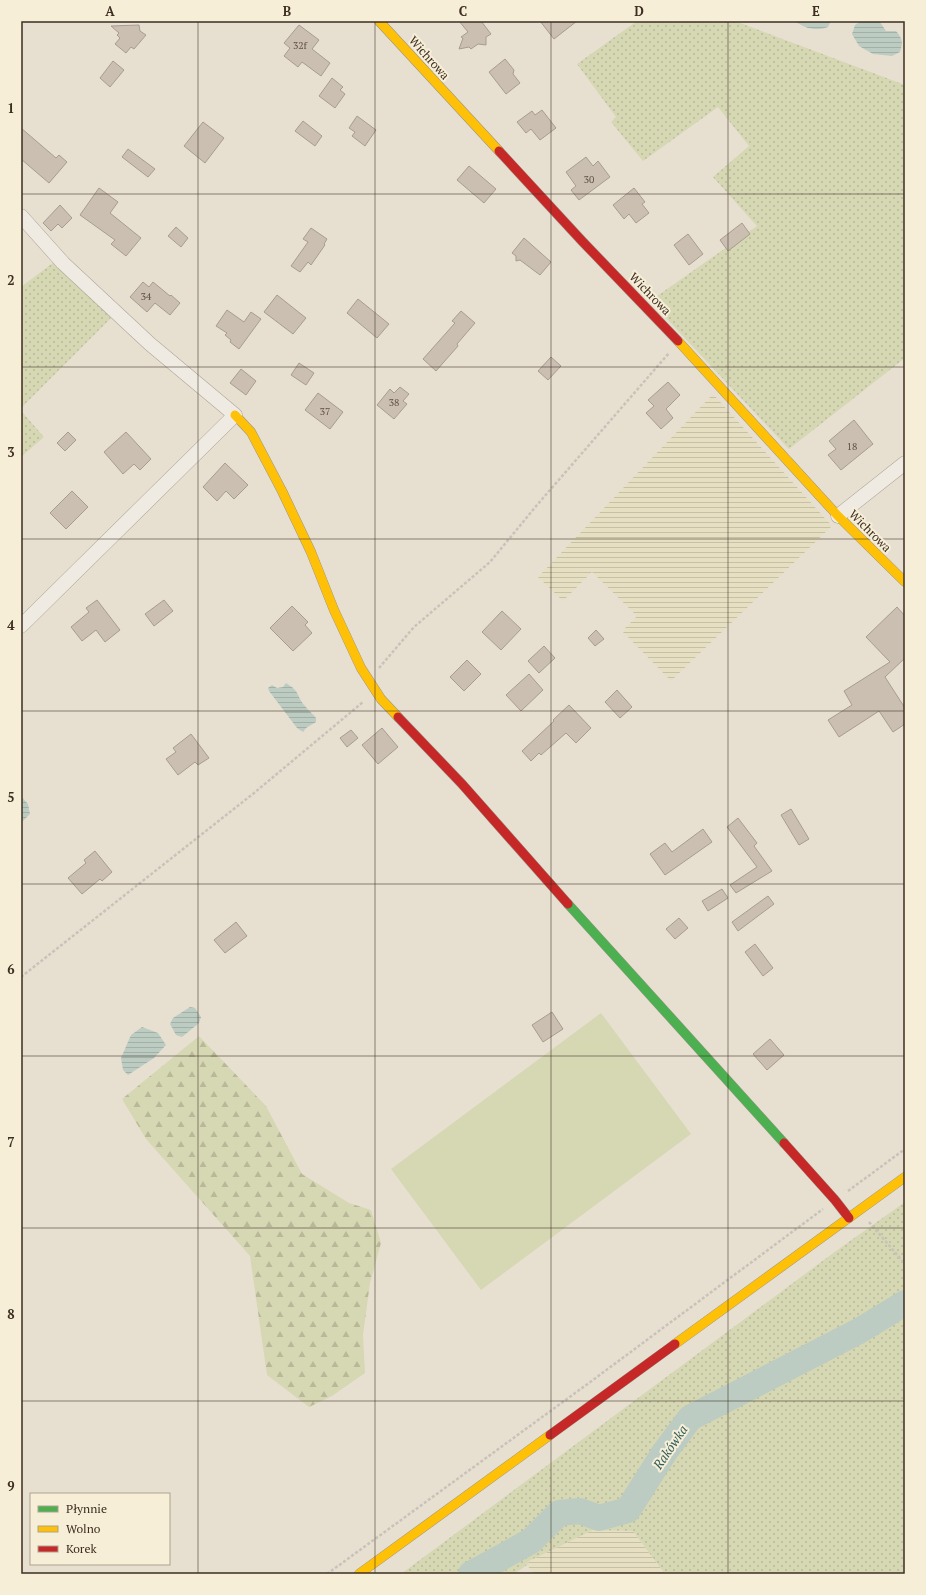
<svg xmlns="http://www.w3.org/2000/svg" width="926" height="1595" font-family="'PT Serif',serif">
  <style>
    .farmland { fill: url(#farmland-rules) }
    .grass { fill: url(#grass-dots) }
    .forest { fill: url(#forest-firs) }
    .pitch { fill: #d6d7b3 }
    .water { fill: url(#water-rules) }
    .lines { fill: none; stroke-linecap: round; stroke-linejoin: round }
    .river { stroke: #bcccc2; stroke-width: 26 }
    .building { fill: #cbbfb2; stroke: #a89c90 }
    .street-casing { stroke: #ada599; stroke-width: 15 }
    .fast-casing { stroke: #9c958a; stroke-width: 10 }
    .slow-casing { stroke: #9c958a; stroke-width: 10 }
    .jam-casing { stroke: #9c958a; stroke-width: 10 }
    .path { stroke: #c8c2b9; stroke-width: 2.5; stroke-dasharray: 3 2; stroke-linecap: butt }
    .street { stroke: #efebe3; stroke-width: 14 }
    .fast { stroke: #4caf50; stroke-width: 9 }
    .slow { stroke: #ffc107; stroke-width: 9 }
    .jam { stroke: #c62828; stroke-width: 9 }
    .grid { fill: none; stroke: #3d2e20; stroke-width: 1; stroke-opacity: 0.55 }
    .labels { text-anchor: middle; stroke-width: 4; stroke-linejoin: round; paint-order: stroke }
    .number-label { font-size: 10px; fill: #605244 }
    .street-label { font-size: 12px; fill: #3d2e20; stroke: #f7eed8 }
    .water-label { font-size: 13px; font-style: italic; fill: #2f5d5a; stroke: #f7eed8 }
    .neatline { fill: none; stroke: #3d2e20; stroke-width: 1.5 }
    .grid-label { font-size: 13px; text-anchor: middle; font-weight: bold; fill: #3d2e20 }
  </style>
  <defs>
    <pattern id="farmland-rules" width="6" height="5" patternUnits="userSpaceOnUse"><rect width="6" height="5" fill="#e6dfc2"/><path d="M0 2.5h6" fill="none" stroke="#c6c0a6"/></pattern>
    <pattern id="grass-dots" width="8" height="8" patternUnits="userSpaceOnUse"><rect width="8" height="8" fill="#d6d7b3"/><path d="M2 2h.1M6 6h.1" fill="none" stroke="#b9b99a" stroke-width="1.8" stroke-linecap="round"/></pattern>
    <pattern id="forest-firs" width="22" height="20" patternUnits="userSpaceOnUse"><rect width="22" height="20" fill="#d6d7b3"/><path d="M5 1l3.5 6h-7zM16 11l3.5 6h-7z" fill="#b9b99a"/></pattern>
    <pattern id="water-rules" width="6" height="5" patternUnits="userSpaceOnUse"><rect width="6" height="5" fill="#bcccc2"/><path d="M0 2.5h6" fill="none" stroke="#a2b0a6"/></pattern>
  </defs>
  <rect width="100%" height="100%" fill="#e7e0d1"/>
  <g class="farmland">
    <polygon points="713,394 832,526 671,681 622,631 637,616 592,572 563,601 538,577"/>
    <polygon points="593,1530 633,1531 665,1574 534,1574 527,1565 529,1561"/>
  </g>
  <g class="grass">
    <polygon points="637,21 735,21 905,85 905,358 789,449 650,301 757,226 713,177 749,146 718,107 643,161 611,122 616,117 577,64"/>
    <polygon points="54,262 65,274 111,318 21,408 21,287"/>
    <polygon points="21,411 44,437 21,457"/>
    <polygon points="905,1202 905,1574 665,1574 633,1531 593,1530 529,1561 527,1565 514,1574 401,1574 836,1251"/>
  </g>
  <polygon class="forest" points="199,1036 266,1106 302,1174 349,1203 371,1210 381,1243 370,1283 363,1335 365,1373 332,1396 309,1407 267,1375 250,1256 146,1139 122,1099"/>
  <polygon class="pitch" points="601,1013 691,1134 481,1290 391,1169"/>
  <g class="water">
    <path d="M794,21h37l-3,6c-14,5 -22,1 -34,-6z"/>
    <path d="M861,21l19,1 6,9h10c7,8 7,12 4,21l-8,4 -19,-2 -14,-8 -7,-12 3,-9z"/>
    <path d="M286,683c15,9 10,13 19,23 3,4 8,8 11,12v4l-10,6 -3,4 -6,-4 -28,-37 -1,-3 4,-3 5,3 6,-1z"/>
    <polygon points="21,796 28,804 30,814 21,823"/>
    <polygon points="190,1007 195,1008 201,1017 199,1023 182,1037 176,1035 170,1024 173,1018"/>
    <polygon points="142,1027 158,1033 166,1045 154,1058 128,1075 123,1070 121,1058 131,1035"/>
  </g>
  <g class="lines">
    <polyline class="river" points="471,1574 531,1541 559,1513 580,1511 599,1518 628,1510 664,1453 690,1418 859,1331 905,1303"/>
  </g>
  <g class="building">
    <polygon points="459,21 481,21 491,34 486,37 486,45 478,44 471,49 469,47 459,49 463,38 461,37 468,32"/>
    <polygon points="540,21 577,21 554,39"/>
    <polygon points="139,25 140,31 146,35 134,49 131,47 126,53 115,44 120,38 117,35 119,33 111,26"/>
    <polygon points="299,25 319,40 312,49 330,63 321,76 302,62 298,67 284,56 290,48 284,43"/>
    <polygon points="505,59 514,70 513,74 520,83 506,94 489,72"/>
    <polygon points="113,61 124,70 110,87 100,78"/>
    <polygon points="332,78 343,87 340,90 345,94 335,108 319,96"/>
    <polygon points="542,110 556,128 540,140 531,129 526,133 517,122 532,111 535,115"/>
    <polygon points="357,116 376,130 365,146 352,136 355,132 349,128"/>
    <polygon points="303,121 322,136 315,146 295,131"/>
    <polygon points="203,122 224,138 205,163 184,146"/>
    <polygon points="21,128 56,158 59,155 67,162 49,183 21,159"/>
    <polygon points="128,149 155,169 148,177 122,157"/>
    <polygon points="586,157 593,166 598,161 610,177 579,200 571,190 576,186 566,172"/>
    <polygon points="469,166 496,189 484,203 457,180"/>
    <polygon points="99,188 118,202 110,213 141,238 126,256 111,244 115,240 80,215"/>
    <polygon points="634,188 645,202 642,204 649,213 636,223 629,214 624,219 613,205"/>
    <polygon points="60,205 72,218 62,228 58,224 51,231 43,223"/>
    <polygon points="742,223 750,234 728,251 720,240"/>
    <polygon points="176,227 188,238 181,247 168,236"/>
    <polygon points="311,228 327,239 324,244 325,245 311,265 308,262 300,272 291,266 308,242 303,239"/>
    <polygon points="688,234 703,254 689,265 674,245"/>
    <polygon points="524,238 551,262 540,275 520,260 516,261 516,256 512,253"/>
    <polygon points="143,282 149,287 153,282 170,296 171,295 180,303 170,315 155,303 147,312 130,297"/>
    <polygon points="277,295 306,318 293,334 264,312"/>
    <polygon points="358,299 389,324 377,338 347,313"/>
    <polygon points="227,310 244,322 251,312 261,319 239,349 230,342 231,340 225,335 227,333 216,326"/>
    <polygon points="461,311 475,323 457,344 458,346 436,371 423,359 455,323 452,321"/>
    <polygon points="551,357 561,366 548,380 538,371"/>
    <polygon points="299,363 314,373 306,385 291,375"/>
    <polygon points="241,369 256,381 246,395 230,383"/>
    <polygon points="668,382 680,395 666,409 673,418 661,429 646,413 654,406 648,400"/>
    <polygon points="400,387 409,394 403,401 407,404 394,419 377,405 390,389 394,393"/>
    <polygon points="318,393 343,412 330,429 305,410"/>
    <polygon points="854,420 873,444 841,470 828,455 836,449 829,441"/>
    <polygon points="68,432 76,440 65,451 57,443"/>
    <polygon points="126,432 151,459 140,470 134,464 123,474 104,452"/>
    <polygon points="225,463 248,485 234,499 226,491 217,501 203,487"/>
    <polygon points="72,491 88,507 66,529 50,513"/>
    <polygon points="97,600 120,630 105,642 96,630 82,641 71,627 89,612 86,608"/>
    <polygon points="164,600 173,611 154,626 145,614"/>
    <polygon points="292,606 308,622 305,625 312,633 293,651 270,628"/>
    <polygon points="897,607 905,616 905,658 885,677 905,708 905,724 893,732 879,711 839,737 828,720 852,705 844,691 890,662 866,637"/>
    <polygon points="502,611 521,629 501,650 482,632"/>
    <polygon points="596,630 604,639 595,646 588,638"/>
    <polygon points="544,646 555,658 539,673 528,661"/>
    <polygon points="467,660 481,674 464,691 450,677"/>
    <polygon points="529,674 543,690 521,711 506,695"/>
    <polygon points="617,690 632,707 620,718 605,702"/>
    <polygon points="569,705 591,728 576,743 566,733 541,755 539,753 531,761 522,751 554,721 553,720"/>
    <polygon points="382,728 398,747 378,764 362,745"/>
    <polygon points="351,730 358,738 347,747 340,738"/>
    <polygon points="191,734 209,758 198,765 195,762 178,775 166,759 176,752 173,748"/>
    <polygon points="791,809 809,839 799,845 781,815"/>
    <polygon points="738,818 757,843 754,846 772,871 736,893 730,885 757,867 727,827"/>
    <polygon points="703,829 712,842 665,875 650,854 665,843 672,852"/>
    <polygon points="95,851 112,872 102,881 100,879 82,894 68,878 86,863 84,860"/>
    <polygon points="722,889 728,898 708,911 702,901"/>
    <polygon points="768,896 774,904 738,931 732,922"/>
    <polygon points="679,918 688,928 675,939 666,929"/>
    <polygon points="236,922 247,936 225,953 214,940"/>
    <polygon points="755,944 773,968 763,976 745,952"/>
    <polygon points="552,1012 563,1029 543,1042 532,1025"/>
    <polygon points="770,1039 784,1055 767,1070 753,1054"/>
  </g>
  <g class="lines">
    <g class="street-casing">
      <g id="street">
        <polyline points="21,216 63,263 150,344 235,415 21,626"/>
        <polyline points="838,516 905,463"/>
      </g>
    </g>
    <g class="fast-casing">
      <polyline id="fast" points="568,904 784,1143"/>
    </g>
    <g class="slow-casing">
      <g id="slow">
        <polyline points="379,21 499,151"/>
        <polyline points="678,341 838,516 905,582"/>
        <polyline points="235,415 251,432 282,491 311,552 334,610 361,668 381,699 398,717"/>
        <polyline points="675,1344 905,1177"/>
        <polyline points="359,1574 550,1435"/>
      </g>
    </g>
    <g class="jam-casing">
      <g id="jam">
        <polyline points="499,151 582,241 678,341"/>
        <polyline points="398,717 462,784 568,904"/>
        <polyline points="784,1143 835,1200 849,1218"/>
        <polyline points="550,1435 675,1344"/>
      </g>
    </g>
    <g class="path">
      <polyline points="379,668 414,627 490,562 537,505 669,353"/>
      <polyline points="21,977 254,793 363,702"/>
      <polyline points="848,1191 905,1149"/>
      <polyline points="869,1222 905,1264"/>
      <polyline points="327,1574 593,1380 823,1209"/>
    </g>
    <use href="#street" class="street"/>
    <use href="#fast" class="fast"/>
    <use href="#slow" class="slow"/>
    <use href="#jam" class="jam"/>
  </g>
  <path class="grid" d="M198,21v1553M375,21v1553M551,21v1553M728,21v1553M21,194h884M21,367h884M21,539h884M21,711h884M21,884h884M21,1056h884M21,1228h884M21,1401h884"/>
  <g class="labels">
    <g class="number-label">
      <text x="300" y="49">32f</text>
      <text x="589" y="183">30</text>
      <text x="146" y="300">34</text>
      <text x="394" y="406">38</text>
      <text x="325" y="415">37</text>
      <text x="852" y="450">18</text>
    </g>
    <g class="street-label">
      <text transform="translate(429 58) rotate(48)" y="4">Wichrowa</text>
      <text transform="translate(650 294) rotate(46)" y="4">Wichrowa</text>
      <text transform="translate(870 531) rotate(45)" y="4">Wichrowa</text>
    </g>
    <g class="water-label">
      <text transform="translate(670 1447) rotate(-56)" y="5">Rakówka</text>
    </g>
  </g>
  <rect width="926" height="1595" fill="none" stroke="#f7eed8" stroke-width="44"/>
  <rect x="30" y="1493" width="140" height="72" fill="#f7eed8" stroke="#ada18e"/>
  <rect x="38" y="1506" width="20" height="6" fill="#4caf50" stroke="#ada18e"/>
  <text x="66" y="1513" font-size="12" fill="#3d2e20">Płynnie</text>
  <rect x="38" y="1526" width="20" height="6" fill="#ffc107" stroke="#ada18e"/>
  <text x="66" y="1533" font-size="12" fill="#3d2e20">Wolno</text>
  <rect x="38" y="1546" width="20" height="6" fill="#c62828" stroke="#ada18e"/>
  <text x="66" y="1553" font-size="12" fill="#3d2e20">Korek</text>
  <rect x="22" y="22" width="882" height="1551" class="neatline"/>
  <g class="grid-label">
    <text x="110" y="16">A</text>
    <text x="287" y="16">B</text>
    <text x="463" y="16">C</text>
    <text x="639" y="16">D</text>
    <text x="816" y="16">E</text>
    <text x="11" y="113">1</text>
    <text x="11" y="285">2</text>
    <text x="11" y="457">3</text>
    <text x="11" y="630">4</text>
    <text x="11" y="802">5</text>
    <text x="11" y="974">6</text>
    <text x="11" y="1147">7</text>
    <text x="11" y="1319">8</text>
    <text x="11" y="1491">9</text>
  </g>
</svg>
